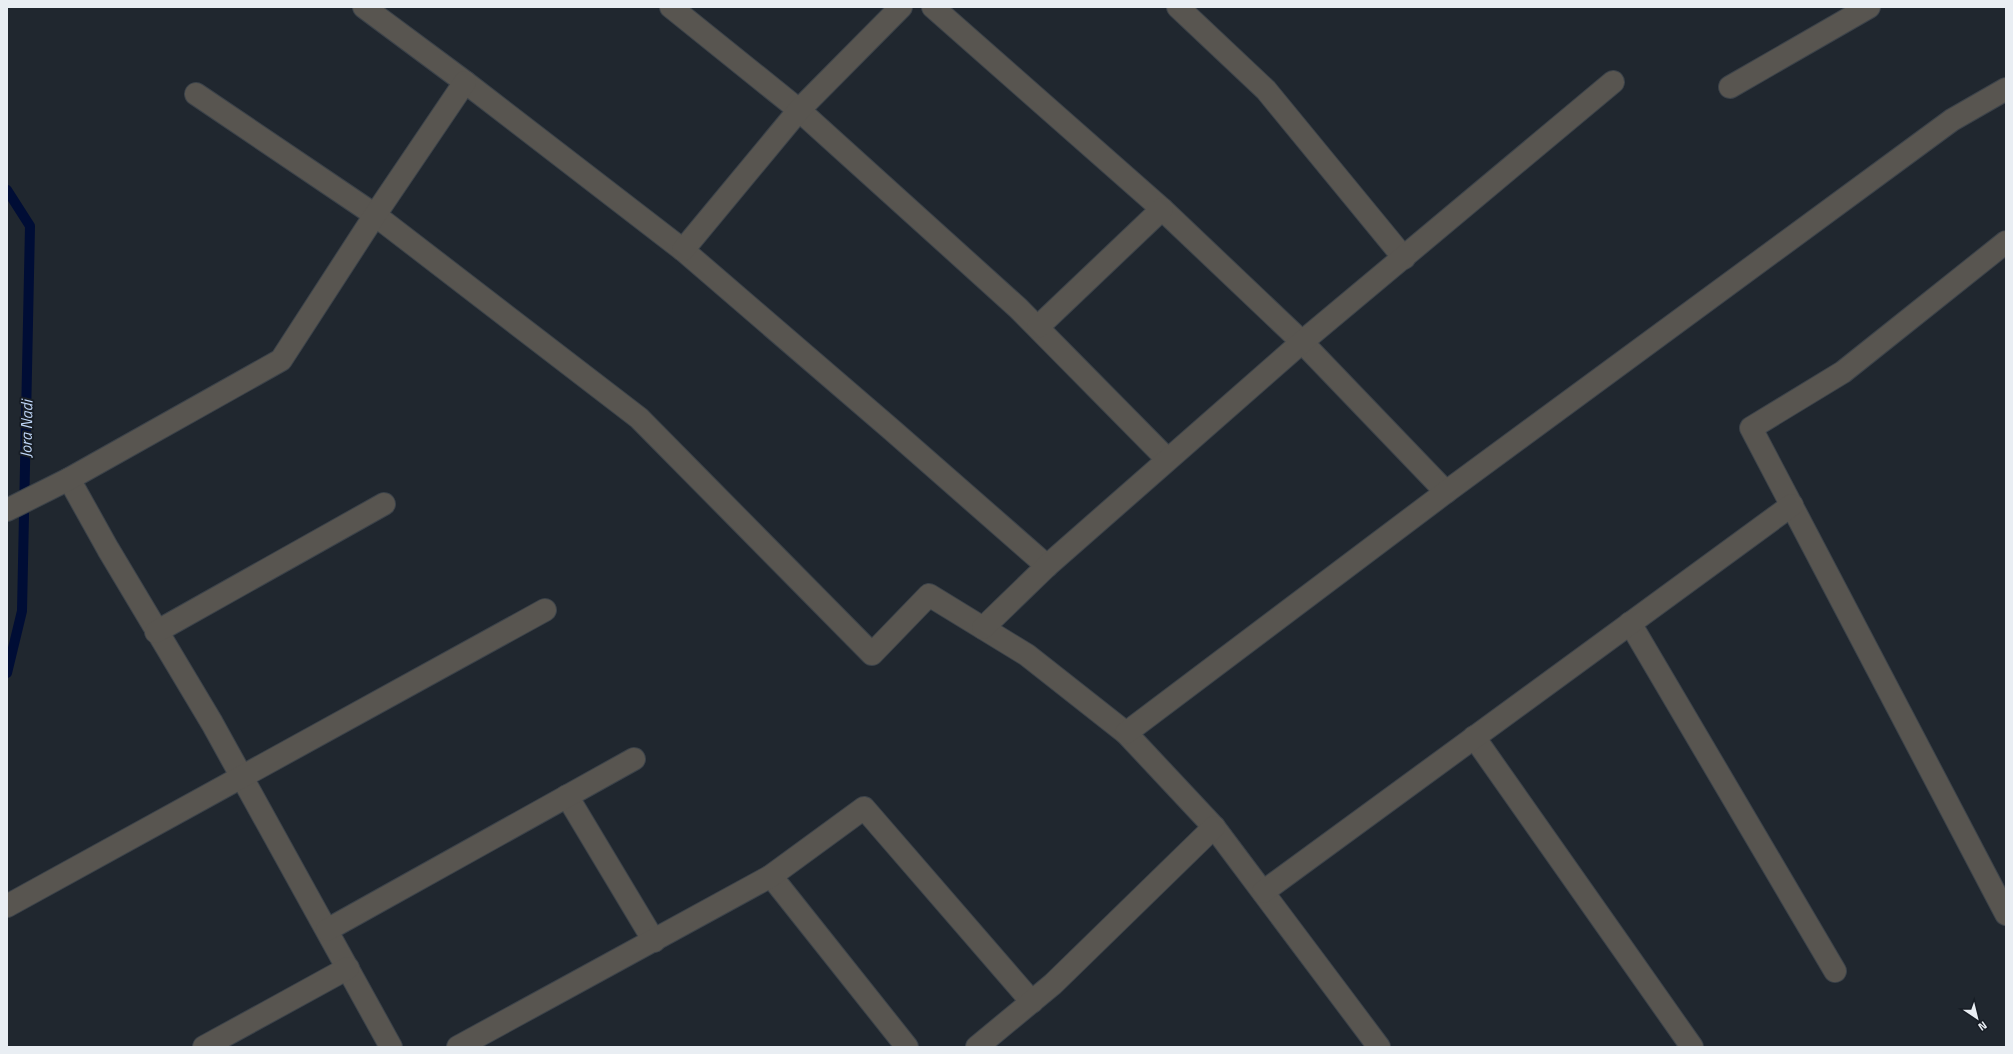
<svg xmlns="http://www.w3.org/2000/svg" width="2013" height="1054" font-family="'Titillium Web',sans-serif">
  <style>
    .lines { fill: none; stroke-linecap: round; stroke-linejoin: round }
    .stream { stroke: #000d35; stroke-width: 10 }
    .minor-casing { stroke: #3c434a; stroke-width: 24 }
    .minor { stroke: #585550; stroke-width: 22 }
    .labels { text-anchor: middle; stroke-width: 4; stroke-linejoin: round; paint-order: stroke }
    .water-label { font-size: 16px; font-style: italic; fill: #c0d7f9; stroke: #171d25 }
  </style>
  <rect width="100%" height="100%" fill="#20272f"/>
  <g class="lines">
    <polyline class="stream" points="7,190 30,226 22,611 7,673"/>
    <g class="minor-casing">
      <g id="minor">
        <polyline points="364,7 465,82 683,250 892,430 1047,566"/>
        <polyline points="671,7 799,110 1018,308 1167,459"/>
        <polyline points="933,7 1162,209 1302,342 1446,492"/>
        <polyline points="1178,7 1266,90 1404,258"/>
        <polyline points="1730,87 1869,7"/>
        <polyline points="196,94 375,215 639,418 872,654 929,595 1027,655 1126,733 1214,827 1379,1047"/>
        <polyline points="2006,242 1843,372 1751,428 2006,914"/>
        <polyline points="683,250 799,110 901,7"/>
        <polyline points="1038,327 1162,209"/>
        <polyline points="69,479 108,549 212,723 391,1047"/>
        <polyline points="7,510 69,479 281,360 375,215 465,82"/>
        <polyline points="1630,623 1835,971"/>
        <polyline points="983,628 1047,566 1302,342 1613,82"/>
        <polyline points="156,632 384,504"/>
        <polyline points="1126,733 1446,492 1952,120 2006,89"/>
        <polyline points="1474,737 1692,1047"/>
        <polyline points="567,796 654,941"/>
        <polyline points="771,876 907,1047"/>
        <polyline points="1263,892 1792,505"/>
        <polyline points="7,906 545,610"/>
        <polyline points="327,930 634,759"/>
        <polyline points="204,1047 348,968"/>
        <polyline points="458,1047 771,876 864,808 1032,1002"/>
        <polyline points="977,1047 1053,984 1214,827"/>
      </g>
    </g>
    <use href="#minor" class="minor"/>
  </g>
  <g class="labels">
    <g class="water-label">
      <text transform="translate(26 429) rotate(-89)" y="6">Jora Nadi</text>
    </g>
  </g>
  <rect width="2013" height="1054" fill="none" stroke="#e9eef3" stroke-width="16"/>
  <g transform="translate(1977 1018) rotate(145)" stroke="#171d25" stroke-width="3" paint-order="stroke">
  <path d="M0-3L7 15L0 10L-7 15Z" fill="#e9eef3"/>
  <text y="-6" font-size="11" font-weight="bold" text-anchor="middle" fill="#e9eef3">N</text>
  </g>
</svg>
